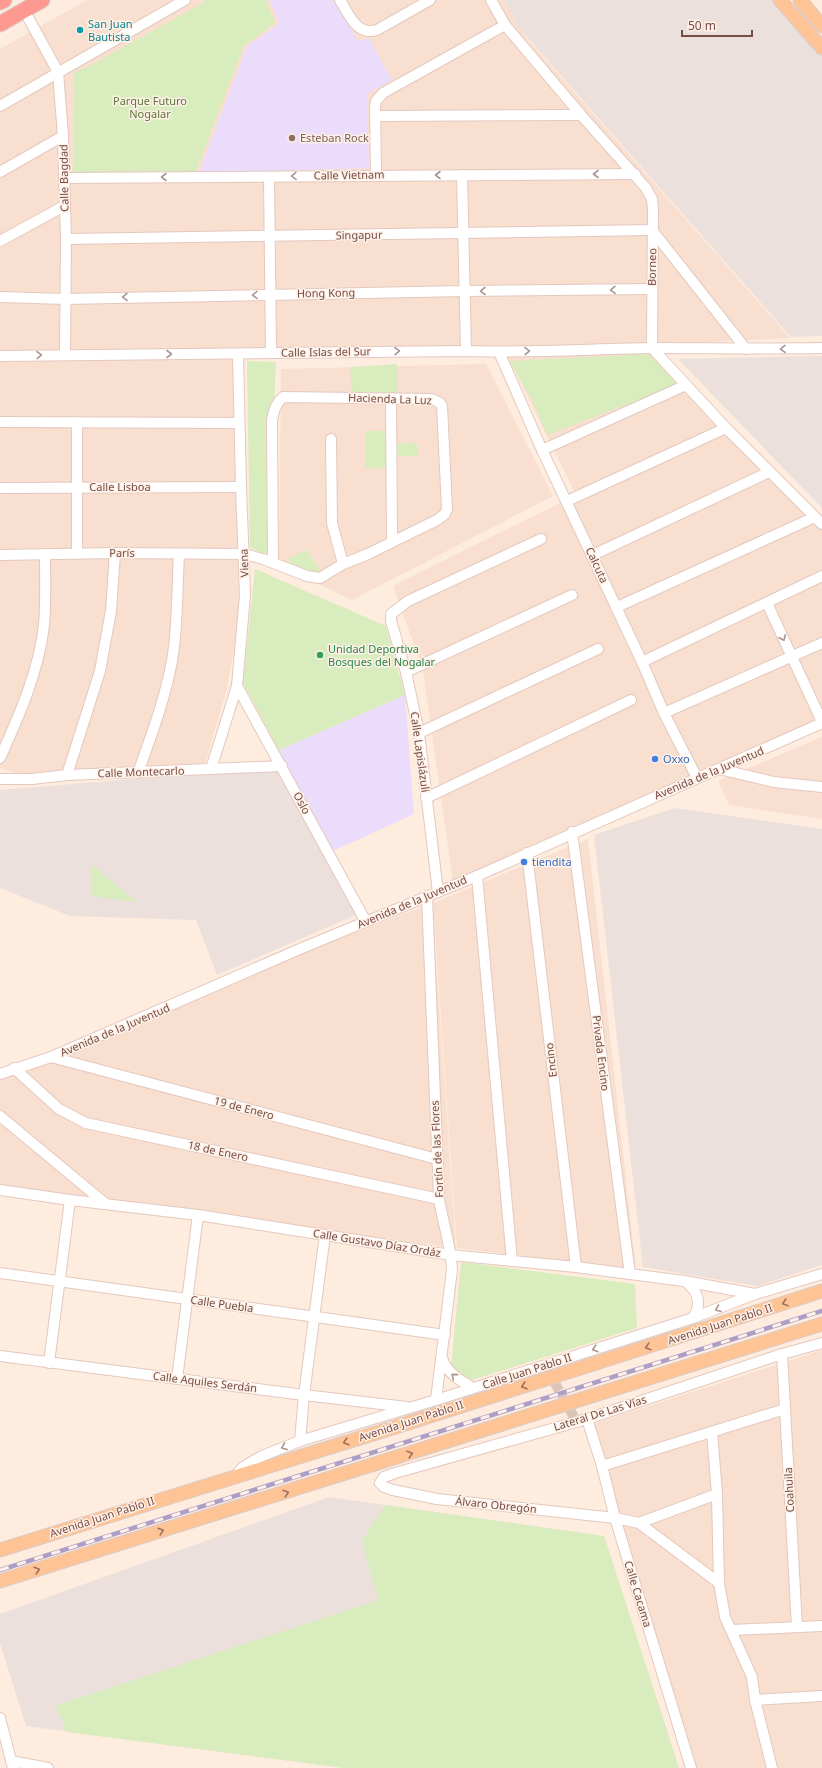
<svg xmlns="http://www.w3.org/2000/svg" width="822" height="1768" font-family="'Noto Sans',sans-serif">
  <style>
    .residential { fill: #f8dfd0 }
    .industrial { fill: #ece0dc }
    .education { fill: #eadcfa }
    .green { fill: #d9ecbd }
    .lines { fill: none; stroke-linecap: round; stroke-linejoin: round }
    .minor-tunnel { stroke: #dcc4b8; stroke-width: 10; stroke-dasharray: 10 5; stroke-linecap: butt }
    .minor-casing { stroke: #e4c8be; stroke-width: 12 }
    .major-casing { stroke: #d9cdcb; stroke-width: 15 }
    .highway-casing { stroke: #d9cdcb; stroke-width: 17 }
    .minor { stroke: #fff; stroke-width: 10 }
    .major { stroke: #ffc495; stroke-width: 13 }
    .highway { stroke: #fd9991; stroke-width: 15 }
    .rail-casing { stroke: #ac9ec7; stroke-width: 4.5 }
    .rail { stroke: #fff1e7; stroke-width: 3; stroke-dasharray: 9; stroke-linecap: butt }
    .oneway { stroke: #ad948f }
    .oneway2 { stroke: #9f715d }
    .culture-dot { fill: #0f9aa8; stroke: #fff1e7; stroke-width: 1.5 }
    .education-dot { fill: #8d6e63; stroke: #fff1e7; stroke-width: 1.5 }
    .leisure-dot { fill: #2e9e5b; stroke: #fff1e7; stroke-width: 1.5 }
    .shop-dot { fill: #3f7fe0; stroke: #fff1e7; stroke-width: 1.5 }
    .labels { text-anchor: middle; stroke-width: 3; stroke-linejoin: round; paint-order: stroke }
    .culture-label { font-size: 11px; fill: #0d838f; stroke: #fff1e7; text-anchor: start }
    .park-label { font-size: 11px; fill: #58773a; stroke: #fff1e7 }
    .education-label { font-size: 11px; fill: #785e54; stroke: #fff1e7; text-anchor: start }
    .street-label { font-size: 11px; fill: #764d45; stroke: #fff1e7 }
    .leisure-label { font-size: 11px; fill: #27864d; stroke: #fff1e7; text-anchor: start }
    .shop-label { font-size: 11px; fill: #366cbe; stroke: #fff1e7; text-anchor: start }
  </style>
  <rect width="100%" height="100%" fill="#feecdf"/>
  <g class="residential">
    <polygon points="87,0 504,0 524,35 790,338 650,345 822,525 822,721 453,882 423,670 393,586 576,495 504,349 0,352 0,49"/>
    <polygon points="236,358 239,626 226,692 204,767 100,769 19,774 0,768 0,360"/>
    <polygon points="486,364 553,496 352,600 279,565 281,369"/>
    <polygon points="822,737 822,819 729,805 718,781"/>
    <polygon points="588,839 636,1270 457,1248 433,903"/>
    <polygon points="432,903 456,1248 0,1190 0,1071"/>
    <polygon points="822,1350 822,1768 694,1768 593,1424"/>
  </g>
  <g class="industrial">
    <polygon points="504,0 781,0 822,48 822,336 791,337 521,30"/>
    <polygon points="822,356 822,508 678,359"/>
    <polygon points="278,767 358,914 217,975 196,920 70,916 0,888 0,790"/>
    <polygon points="675,808 822,829 822,1265 757,1286 643,1267 594,835"/>
    <polygon points="329,1497 604,1536 679,1768 344,1768 26,1726 0,1643 0,1614"/>
  </g>
  <g class="education">
    <polygon points="270,0 333,0 358,41 369,38 392,80 367,94 369,168 199,173 247,46 279,24"/>
    <polygon points="405,695 414,814 333,851 279,750"/>
  </g>
  <g class="green">
    <polygon points="204,0 266,0 275,23 244,46 195,173 73,173 73,73 91,65 203,3"/>
    <polygon points="649,354 678,385 547,435 532,400 509,361"/>
    <polygon points="247,361 276,362 268,555 250,548"/>
    <polygon points="397,364 397,392 352,393 350,367"/>
    <polygon points="365,431 387,431 388,467 365,469"/>
    <polygon points="417,443 418,456 397,456 397,444"/>
    <polygon points="307,550 320,571 313,576 293,567 288,558"/>
    <polygon points="255,569 386,626 405,695 279,750 243,683"/>
    <polygon points="91,864 137,902 91,896"/>
    <polygon points="461,1262 635,1284 637,1328 469,1381 451,1368"/>
    <polygon points="385,1505 604,1536 679,1768 344,1768 67,1732 55,1706 378,1600 362,1541"/>
  </g>
  <g class="lines">
    <polyline class="minor-tunnel" points="547,1369 574,1417"/>
    <g class="minor-casing">
      <g id="minor">
        <path d="M340,0c9,14 16,36 37,30l53,-30"/>
        <polyline points="491,0 505,25 581,115 646,188 652,199 653,209 652,348 726,428 822,524"/>
        <polyline points="24,10 58,72 63,136 66,239 65,354"/>
        <polyline points="0,106 185,0"/>
        <polyline points="375,116 581,115"/>
        <polyline points="0,172 63,136"/>
        <polyline points="376,175 375,106 376,101 383,93 505,25"/>
        <polyline points="462,175 466,351"/>
        <polyline points="269,177 271,353"/>
        <polyline points="64,178 635,174"/>
        <polyline points="652,230 746,349"/>
        <polyline points="66,239 652,230"/>
        <polyline points="0,241 64,206"/>
        <polyline points="0,297 65,299 464,291 652,289"/>
        <polyline points="499,352 542,450 642,662 664,713 697,778"/>
        <path d="M0,356l466,-5c62,2 124,-2 185,-3 57,0 114,1 171,0"/>
        <polyline points="391,398 392,542"/>
        <polyline points="0,422 239,423"/>
        <polyline points="331,439 332,523 343,564"/>
        <polyline points="542,450 686,385"/>
        <polyline points="0,488 241,487"/>
        <polyline points="567,501 726,428"/>
        <polyline points="77,554 77,422"/>
        <path d="M0,555l115,-2 129,1 19,5 44,17 13,2 23,-14 25,-10 69,-34 8,-6 2,-5 -5,-103 -2,-3 -8,-4 -149,-2c-8,7 -9,14 -11,23l1,143"/>
        <polyline points="593,555 769,472"/>
        <polyline points="767,603 822,722"/>
        <polyline points="617,607 815,517"/>
        <polyline points="642,662 822,576"/>
        <polyline points="406,672 572,595"/>
        <polyline points="237,686 366,922"/>
        <polyline points="664,713 822,643"/>
        <polyline points="419,733 598,649"/>
        <path d="M0,758c19,-42 39,-87 44,-133 2,-23 1,-48 1,-71"/>
        <polyline points="211,769 237,686 245,595 241,487 238,354"/>
        <polyline points="719,769 774,782 822,787"/>
        <path d="M138,773c13,-37 27,-74 34,-112 6,-35 5,-72 7,-107"/>
        <polyline points="67,775 100,671 111,611 115,553"/>
        <polyline points="0,779 32,779 67,775 282,766"/>
        <polyline points="426,798 631,700"/>
        <polyline points="572,832 630,1274"/>
        <polyline points="527,853 576,1267"/>
        <polyline points="477,876 512,1261"/>
        <polyline points="438,892 419,733 406,672 391,621 391,614 408,601 541,539"/>
        <path d="M427,896l12,303c4,24 12,47 13,71l-16,130"/>
        <polyline points="51,1057 437,1159"/>
        <polyline points="14,1068 59,1109 86,1123 439,1199"/>
        <polyline points="0,1074 51,1057 302,948 477,876 822,723"/>
        <polyline points="0,1116 106,1204"/>
        <polyline points="0,1190 70,1200 198,1215 451,1255 576,1267 684,1281 755,1294"/>
        <polyline points="0,1273 445,1335"/>
        <path d="M686,1282c13,10 16,22 7,36"/>
        <polyline points="782,1354 797,1627"/>
        <polyline points="0,1356 304,1395 407,1407"/>
        <path d="M442,1358c5,15 17,22 31,30"/>
        <polyline points="49,1363 70,1200"/>
        <polyline points="177,1379 198,1215"/>
        <polyline points="587,1419 602,1466 615,1518 691,1768"/>
        <polyline points="712,1432 717,1494 719,1583 725,1617 752,1677 755,1700 772,1768"/>
        <polyline points="300,1441 304,1395 325,1235"/>
        <polyline points="602,1466 785,1409"/>
        <polyline points="235,1476 243,1467 262,1456 300,1441 436,1400 693,1318 755,1294 822,1274"/>
        <polyline points="717,1494 639,1523 615,1518 437,1499 393,1490 384,1487 380,1483 384,1477 395,1473 587,1419 782,1354 822,1343"/>
        <polyline points="639,1523 719,1583"/>
        <polyline points="732,1630 822,1626"/>
        <polyline points="755,1700 822,1696"/>
        <polyline points="0,1718 13,1768"/>
        <polyline points="11,1761 48,1768"/>
      </g>
    </g>
    <g class="major-casing">
      <g id="major">
        <polyline points="780,0 822,48"/>
        <polyline points="800,0 822,26"/>
        <polyline points="0,1550 405,1424 822,1291"/>
        <polyline points="0,1581 822,1324"/>
      </g>
    </g>
    <g class="highway-casing">
      <g id="highway">
        <polyline points="0,2 4,0"/>
        <polyline points="0,24 42,0"/>
      </g>
    </g>
    <use href="#minor" class="minor"/>
    <use href="#major" class="major"/>
    <use href="#highway" class="highway"/>
    <g class="rail-casing">
      <polyline id="rail" points="0,1570 822,1311"/>
    </g>
    <use href="#rail" class="rail"/>
  </g>
  <defs><path id="oneway-chevron" d="M-2-3.5L2.5 0L-2 3.5" fill="none" stroke-width="1.6" stroke-linecap="round" stroke-linejoin="round"/></defs>
  <g class="oneway">
    <use href="#oneway-chevron" transform="translate(596 174) rotate(180)"/>
    <use href="#oneway-chevron" transform="translate(438 175) rotate(180)"/>
    <use href="#oneway-chevron" transform="translate(294 176) rotate(179)"/>
    <use href="#oneway-chevron" transform="translate(164 177) rotate(180)"/>
    <use href="#oneway-chevron" transform="translate(613 290) rotate(179)"/>
    <use href="#oneway-chevron" transform="translate(483 291) rotate(179)"/>
    <use href="#oneway-chevron" transform="translate(255 295) rotate(179)"/>
    <use href="#oneway-chevron" transform="translate(125 297) rotate(179)"/>
    <use href="#oneway-chevron" transform="translate(783 349) rotate(179)"/>
    <use href="#oneway-chevron" transform="translate(397 351) rotate(-1)"/>
    <use href="#oneway-chevron" transform="translate(527 351) rotate(-2)"/>
    <use href="#oneway-chevron" transform="translate(169 354)"/>
    <use href="#oneway-chevron" transform="translate(39 355) rotate(-1)"/>
    <use href="#oneway-chevron" transform="translate(783 638) rotate(65)"/>
    <use href="#oneway-chevron" transform="translate(718 1309) rotate(159)"/>
    <use href="#oneway-chevron" transform="translate(595 1349) rotate(162)"/>
    <use href="#oneway-chevron" transform="translate(454 1376) rotate(-140)"/>
    <use href="#oneway-chevron" transform="translate(284 1447) rotate(158)"/>
  </g>
  <g class="oneway2">
    <use href="#oneway-chevron" transform="translate(785 1303) rotate(162)"/>
    <use href="#oneway-chevron" transform="translate(648 1347) rotate(162)"/>
    <use href="#oneway-chevron" transform="translate(524 1386) rotate(163)"/>
    <use href="#oneway-chevron" transform="translate(346 1442) rotate(163)"/>
    <use href="#oneway-chevron" transform="translate(410 1454) rotate(-17)"/>
    <use href="#oneway-chevron" transform="translate(286 1493) rotate(-17)"/>
    <use href="#oneway-chevron" transform="translate(161 1531) rotate(-17)"/>
    <use href="#oneway-chevron" transform="translate(37 1570) rotate(-17)"/>
  </g>
  <circle class="culture-dot" cx="80" cy="30" r="4"/>
  <circle class="education-dot" cx="292" cy="138" r="4"/>
  <circle class="leisure-dot" cx="320" cy="655" r="4"/>
  <g class="shop-dot">
    <circle cx="655" cy="759" r="4"/>
    <circle cx="524" cy="862" r="4"/>
  </g>
  <g class="labels">
    <g class="culture-label">
      <text x="88" y="28">San Juan<tspan x="88" dy="13">Bautista</tspan></text>
    </g>
    <g class="park-label">
      <text x="150" y="105">Parque Futuro<tspan x="150" dy="13">Nogalar</tspan></text>
    </g>
    <g class="education-label">
      <text x="300" y="142">Esteban Rock</text>
    </g>
    <g class="street-label">
      <text transform="translate(349 175) rotate(-1)" y="4">Calle Vietnam</text>
      <text transform="translate(64 178) rotate(-91)" y="4">Calle Bagdad</text>
      <text transform="translate(359 235) rotate(-1)" y="4">Singapur</text>
      <text transform="translate(652 267) rotate(-89)" y="4">Borneo</text>
      <text transform="translate(326 293) rotate(-1)" y="4">Hong Kong</text>
      <text transform="translate(326 352) rotate(-1)" y="4">Calle Islas del Sur</text>
      <text transform="translate(390 399) rotate(2)" y="4">Hacienda La Luz</text>
      <text x="120" y="491">Calle Lisboa</text>
      <text x="122" y="557">París</text>
      <text transform="translate(244 563) rotate(-92)" y="4">Viena</text>
      <text transform="translate(597 565) rotate(65)" y="4">Calcuta</text>
      <text transform="translate(420 752) rotate(82)" y="4">Calle Lapislázuli</text>
      <text transform="translate(141 772) rotate(-2)" y="4">Calle Montecarlo</text>
      <text transform="translate(709 773) rotate(-23)" y="4">Avenida de la Juventud</text>
      <text transform="translate(302 803) rotate(62)" y="4">Oslo</text>
      <text transform="translate(412 902) rotate(-23)" y="4">Avenida de la Juventud</text>
      <text transform="translate(115 1030) rotate(-23)" y="4">Avenida de la Juventud</text>
      <text transform="translate(601 1053) rotate(83)" y="4">Privada Encino</text>
      <text transform="translate(551 1060) rotate(-97)" y="4">Encino</text>
      <text transform="translate(244 1108) rotate(15)" y="4">19 de Enero</text>
      <text transform="translate(437 1149) rotate(-93)" y="4">Fortín de las Flores</text>
      <text transform="translate(218 1151) rotate(12)" y="4">18 de Enero</text>
      <text transform="translate(377 1243) rotate(9)" y="4">Calle Gustavo Díaz Ordáz</text>
      <text transform="translate(222 1304) rotate(8)" y="4">Calle Puebla</text>
      <text transform="translate(720 1324) rotate(-18)" y="4">Avenida Juan Pablo II</text>
      <text transform="translate(527 1371) rotate(-18)" y="4">Calle Juan Pablo II</text>
      <text transform="translate(205 1382) rotate(7)" y="4">Calle Aquiles Serdán</text>
      <text transform="translate(600 1413) rotate(-17)" y="4">Lateral De Las Vías</text>
      <text transform="translate(411 1421) rotate(-18)" y="4">Avenida Juan Pablo II</text>
      <text transform="translate(789 1490) rotate(-93)" y="4">Coahuila</text>
      <text transform="translate(496 1505) rotate(6)" y="4">Álvaro Obregón</text>
      <text transform="translate(102 1517) rotate(-18)" y="4">Avenida Juan Pablo II</text>
      <text transform="translate(638 1594) rotate(73)" y="4">Calle Cacama</text>
    </g>
    <g class="leisure-label">
      <text x="328" y="653">Unidad Deportiva<tspan x="328" dy="13">Bosques del Nogalar</tspan></text>
    </g>
    <g class="shop-label">
      <text x="663" y="763">Oxxo</text>
      <text x="532" y="866">tiendita</text>
    </g>
  </g>
  <path d="M682 30v6h70v-6" fill="none" stroke="#764d45" stroke-width="2"/>
  <text x="688" y="30" font-size="12" fill="#764d45" stroke="#fff1e7" stroke-width="3" paint-order="stroke">50 m</text>
</svg>
